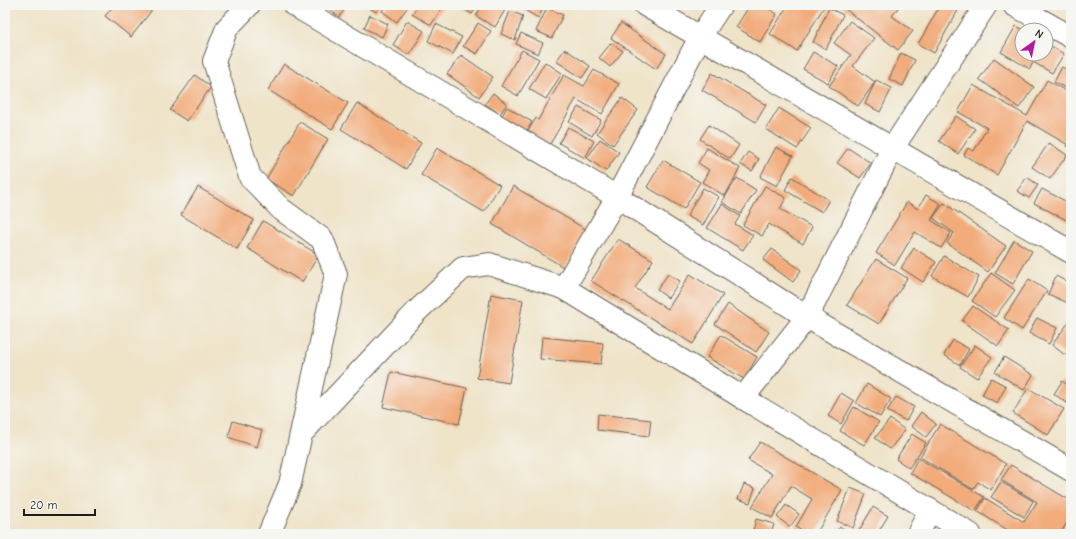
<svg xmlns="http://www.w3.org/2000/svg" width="1076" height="539" font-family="'Comic Neue',sans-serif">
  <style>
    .building { fill: #f2ac7b }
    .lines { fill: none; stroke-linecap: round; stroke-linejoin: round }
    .minor-casing { stroke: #666258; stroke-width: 24 }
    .minor { stroke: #fff; stroke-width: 22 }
  </style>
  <rect width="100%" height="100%" fill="#f6f6f2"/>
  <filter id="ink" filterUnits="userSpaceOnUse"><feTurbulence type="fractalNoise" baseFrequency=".025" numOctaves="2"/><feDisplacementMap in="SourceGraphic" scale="8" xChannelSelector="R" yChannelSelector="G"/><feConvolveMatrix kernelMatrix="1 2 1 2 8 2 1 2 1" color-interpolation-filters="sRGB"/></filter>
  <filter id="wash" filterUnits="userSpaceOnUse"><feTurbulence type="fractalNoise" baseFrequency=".012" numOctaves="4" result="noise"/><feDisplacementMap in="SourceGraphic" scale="16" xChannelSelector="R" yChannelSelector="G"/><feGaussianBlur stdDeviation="0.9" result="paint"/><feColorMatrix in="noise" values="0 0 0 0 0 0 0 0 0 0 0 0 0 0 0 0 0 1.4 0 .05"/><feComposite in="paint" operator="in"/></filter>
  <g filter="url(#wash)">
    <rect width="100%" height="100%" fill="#efe3c8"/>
    <g id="blocks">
      <g class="building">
        <polygon points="114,5 146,5 152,10 131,37 105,16"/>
        <polygon points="329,5 348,5 339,17 327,8"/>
        <polygon points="365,5 381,5 376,12"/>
        <polygon points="387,5 409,5 397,22 382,11"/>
        <polygon points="418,5 444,5 431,25 412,14"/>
        <polygon points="458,5 478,5 472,14"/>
        <polygon points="482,5 508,5 495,27 476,16"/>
        <polygon points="525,5 545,5 538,18 523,9"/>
        <polygon points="750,5 763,5 777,14 760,42 736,27"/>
        <polygon points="788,5 825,5 797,51 770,34"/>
        <polygon points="840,5 870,5 874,8 877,5 900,5 892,16 913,31 898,50"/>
        <polygon points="930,5 961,5 934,53 918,44 938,9"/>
        <polygon points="547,8 563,15 552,38 536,31"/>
        <polygon points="829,8 843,15 826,49 813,42"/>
        <polygon points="510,11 523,16 515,40 501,34"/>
        <polygon points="370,15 388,24 382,37 364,28"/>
        <polygon points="407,21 424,31 409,55 393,45"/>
        <polygon points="850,21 874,38 853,66 875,82 858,106 829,86 851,55 834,43"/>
        <polygon points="478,23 491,31 477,54 463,46"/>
        <polygon points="621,23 666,54 656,69 611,38"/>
        <polygon points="436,24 462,37 453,54 428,41"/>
        <polygon points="1016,26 1022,29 1022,54 1046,54 1046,43 1064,54 1052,73 1033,62 1030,69 1001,52"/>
        <polygon points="521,33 543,43 538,54 516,44"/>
        <polygon points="611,43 623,51 610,67 599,58"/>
        <polygon points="565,49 590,66 582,78 556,61"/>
        <polygon points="522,50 539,59 518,96 501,86"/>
        <polygon points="813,52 838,66 828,83 803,69"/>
        <polygon points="901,53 915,60 903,86 889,79"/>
        <polygon points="461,55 493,77 479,97 447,74"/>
        <polygon points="994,58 1034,87 1019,108 979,79"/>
        <polygon points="545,62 562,73 546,99 529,89"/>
        <polygon points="284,64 348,103 332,129 268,90"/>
        <polygon points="1062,67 1071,72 1071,91 1054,82"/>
        <polygon points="594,70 619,84 602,114 576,99 549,146 527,133 536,118 538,120 564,75 584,86"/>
        <polygon points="712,73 766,105 756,122 702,90"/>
        <polygon points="195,75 211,87 187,121 170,110"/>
        <polygon points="876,80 892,88 880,112 865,104"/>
        <polygon points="1047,80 1071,94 1071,148 1067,146 1068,145 1027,121 997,175 964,155 968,148 974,151 987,128 958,112 973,85 1027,116"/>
        <polygon points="493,93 507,104 500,114 485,104"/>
        <polygon points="622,98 638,110 613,145 597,133"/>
        <polygon points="357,103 421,143 406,169 341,129"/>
        <polygon points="507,107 532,122 524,135 499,121"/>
        <polygon points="578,107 601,120 592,136 569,122"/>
        <polygon points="779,108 811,128 797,149 766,129"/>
        <polygon points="956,116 975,129 958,154 939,141"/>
        <polygon points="300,122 328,139 294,196 266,179"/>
        <polygon points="709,125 739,145 730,159 700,139"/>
        <polygon points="568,127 594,141 585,158 559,143"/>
        <polygon points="600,139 619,152 606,171 587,158"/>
        <polygon points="1049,143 1067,155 1050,179 1032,167"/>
        <polygon points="776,147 793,156 777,186 760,177"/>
        <polygon points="437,148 500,185 484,212 421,175"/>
        <polygon points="707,148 740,168 725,196 702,182 709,170 698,163"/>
        <polygon points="848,148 871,163 860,178 837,163"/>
        <polygon points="748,152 759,159 752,171 740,164"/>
        <polygon points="663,160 700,182 684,209 647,187"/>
        <polygon points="792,177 829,200 822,212 785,190"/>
        <polygon points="1027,177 1038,185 1029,198 1017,191"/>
        <polygon points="737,178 756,190 741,214 722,202"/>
        <polygon points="513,186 587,230 565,268 492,224"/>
        <polygon points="765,186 786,198 780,209 812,227 803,244 769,224 762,236 743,225"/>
        <polygon points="198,187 254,220 237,249 181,215"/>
        <polygon points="703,188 719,197 703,225 687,216"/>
        <polygon points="1042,189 1071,204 1071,213 1068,221 1034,203"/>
        <polygon points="926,195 941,204 931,220 951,233 941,248 915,232 895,265 876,253 907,202 918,209"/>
        <polygon points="944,203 1006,246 988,272 947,243 954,233 933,218"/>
        <polygon points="722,204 740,216 735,224 753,235 743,250 707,228"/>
        <polygon points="263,221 319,255 302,282 247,248"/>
        <polygon points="618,239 653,260 635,288 668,309 690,274 723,295 693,344 591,281"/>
        <polygon points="1014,240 1032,251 1013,284 995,273"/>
        <polygon points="914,248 936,262 923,282 901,268"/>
        <polygon points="772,249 801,270 793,282 763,260"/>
        <polygon points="944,256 979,277 968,297 932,276"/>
        <polygon points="876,259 907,278 879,324 847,305"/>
        <polygon points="991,273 1015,290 995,317 972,301"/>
        <polygon points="668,274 680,281 668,298 657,290"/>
        <polygon points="1056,276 1071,284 1071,297 1068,303 1048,294"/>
        <polygon points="1029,279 1047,291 1022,330 1004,318"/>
        <polygon points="491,294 523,300 509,383 477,378"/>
        <polygon points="728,304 769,332 756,352 715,324"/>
        <polygon points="973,306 1009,330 998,346 962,321"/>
        <polygon points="1037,318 1057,328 1049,344 1029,333"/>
        <polygon points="1071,319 1071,347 1065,355 1052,345"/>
        <polygon points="721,335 757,357 744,379 707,357"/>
        <polygon points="542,337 603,343 601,364 540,359"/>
        <polygon points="953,340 969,349 960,365 944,355"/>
        <polygon points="975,345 992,357 977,378 960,367"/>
        <polygon points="1004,357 1033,375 1024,390 995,372"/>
        <polygon points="391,372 467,388 459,424 383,407"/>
        <polygon points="991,378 1006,386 997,403 982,395"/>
        <polygon points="1062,381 1071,387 1071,398 1067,403 1054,394"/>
        <polygon points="867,384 891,399 880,417 856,403"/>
        <polygon points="1028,388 1064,409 1048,435 1013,413"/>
        <polygon points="841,393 854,401 841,424 828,416"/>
        <polygon points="896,397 914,407 906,421 887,411"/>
        <polygon points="854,407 879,422 864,445 840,431"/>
        <polygon points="921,412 936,424 926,437 911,426"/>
        <polygon points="598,414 651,420 649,436 597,430"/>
        <polygon points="890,419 905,430 890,449 875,438"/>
        <polygon points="233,421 262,430 257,447 228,437"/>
        <polygon points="940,424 1006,464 991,490 978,482 973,489 920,457"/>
        <polygon points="912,434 926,443 909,468 896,459"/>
        <polygon points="760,442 842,490 816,534 807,534 796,527 812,499 791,486 772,518 752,507 772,474 748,460"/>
        <polygon points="918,458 984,497 975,511 910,473"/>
        <polygon points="1011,465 1071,501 1071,516 1060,534 1014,534 977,511 985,498 1024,522 1037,502 1001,480"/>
        <polygon points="1001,482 1033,501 1024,517 991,497"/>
        <polygon points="744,484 755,488 750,503 738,499"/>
        <polygon points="850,488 866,494 853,528 837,521"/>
        <polygon points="786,505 799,514 790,527 777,517"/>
        <polygon points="873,507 888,516 877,534 857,534"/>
        <polygon points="756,519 774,524 771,534 752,534"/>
        <polygon points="840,527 850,532 849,534 835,534"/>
      </g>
    </g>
  </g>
  <g filter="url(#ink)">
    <use href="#blocks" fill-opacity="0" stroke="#666258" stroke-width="1"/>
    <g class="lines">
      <g class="minor-casing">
        <g id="minor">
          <polyline points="249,5 227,28 214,61 250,177 281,209 322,239 336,274 290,484 269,534"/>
          <polyline points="294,5 617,197 807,317 1071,470"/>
          <polyline points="645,5 1071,252"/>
          <polyline points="1014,5 1071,37"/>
          <polyline points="564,288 617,197 700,37 721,5"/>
          <polyline points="743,398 807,317 892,149 986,5"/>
          <polyline points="302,433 417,311 463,268 489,264 564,288 743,398 970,534"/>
          <polyline points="918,534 930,510"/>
        </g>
      </g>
      <use href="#minor" class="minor"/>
    </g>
  </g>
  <rect width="1076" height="539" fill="none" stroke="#f6f6f2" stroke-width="20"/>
  <g transform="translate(1034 42) rotate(33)"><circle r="19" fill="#f6f6f2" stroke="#9f9f9c"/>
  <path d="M0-3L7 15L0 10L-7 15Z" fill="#b5179e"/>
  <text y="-6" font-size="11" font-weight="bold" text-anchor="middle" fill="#1c1c1c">N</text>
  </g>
  <path d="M24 509v6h71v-6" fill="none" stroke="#1c1c1c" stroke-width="2"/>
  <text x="30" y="509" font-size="12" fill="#1c1c1c" stroke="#f6f6f2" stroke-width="3" paint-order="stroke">20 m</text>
</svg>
